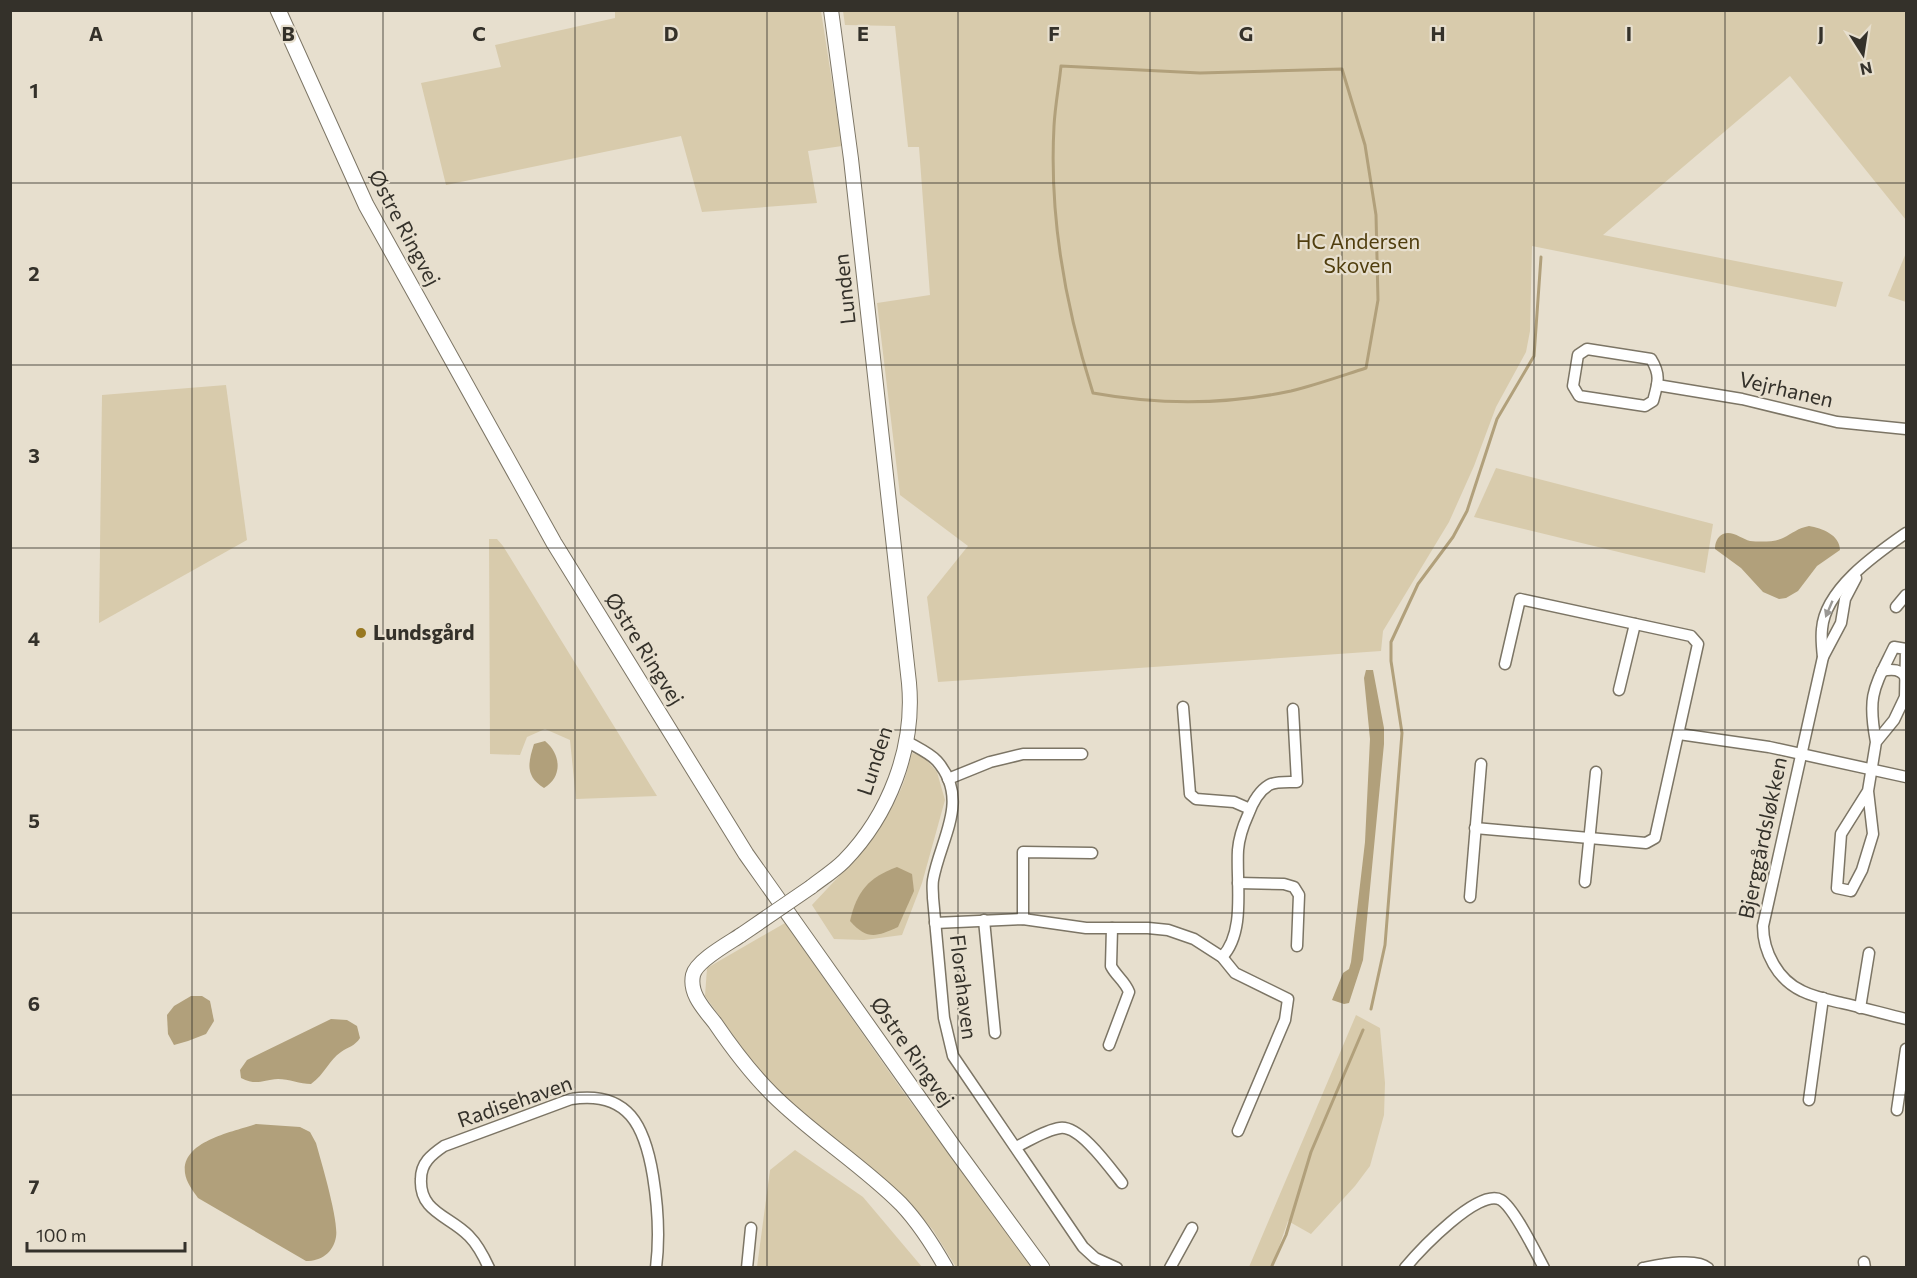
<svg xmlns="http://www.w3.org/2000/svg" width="1917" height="1278" font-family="Commissioner,sans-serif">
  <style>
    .green { fill: #d8cbac }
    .water { fill: #b1a07b }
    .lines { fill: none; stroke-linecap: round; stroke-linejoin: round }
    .stream { stroke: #b1a07b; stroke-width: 3 }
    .minor-casing { stroke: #7c7565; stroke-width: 13 }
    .tertiary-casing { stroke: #7c7565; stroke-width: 16 }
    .secondary-casing { stroke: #7c7565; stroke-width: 17 }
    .minor { stroke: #fff; stroke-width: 10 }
    .tertiary { stroke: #fff; stroke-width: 14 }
    .secondary { stroke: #fff; stroke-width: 15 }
    .tertiary-bridge-casing { stroke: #7c7565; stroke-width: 16; stroke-linecap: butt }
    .tertiary-bridge { stroke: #fff; stroke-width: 14 }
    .oneway { fill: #9a9894 }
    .grid { fill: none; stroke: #34312a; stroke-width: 1.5; stroke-opacity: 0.55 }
    .poi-dot { fill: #987821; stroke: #e7dfce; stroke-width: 2 }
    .labels { text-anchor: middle; stroke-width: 4.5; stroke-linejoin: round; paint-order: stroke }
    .street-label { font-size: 21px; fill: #34312a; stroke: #e7dfce }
    .park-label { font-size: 21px; fill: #503e0e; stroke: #e7dfce }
    .poi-label { font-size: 21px; font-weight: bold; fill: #34312a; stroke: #e7dfce; text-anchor: start }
    .grid-label { font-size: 20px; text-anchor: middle; font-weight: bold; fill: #34312a; stroke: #e7dfce; stroke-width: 4.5; stroke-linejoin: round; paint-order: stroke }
  </style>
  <rect width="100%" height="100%" fill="#e7dfce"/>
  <g class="green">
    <polygon points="615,11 821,11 842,146 808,151 817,203 702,212 681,136 446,185 421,83 501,67 495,45 615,18"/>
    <polygon points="843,11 1906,11 1906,220 1790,76 1603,235 1843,282 1836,307 1532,246 1530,331 1526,352 1496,407 1474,466 1449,522 1383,631 1381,651 938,682 927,597 968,546 900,495 877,303 930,295 919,147 908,147 895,26 845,25"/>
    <polygon points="1906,253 1906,302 1888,296"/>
    <polygon points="226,385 247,540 99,623 102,395"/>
    <polygon points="1496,468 1713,524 1705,573 1474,517"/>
    <polygon points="489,539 497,539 503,546 657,796 576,799 570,740 545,729 527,737 520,755 490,754"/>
    <path d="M912,753l12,4 13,15 8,28 -23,83 -20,52 -38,5 -30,-1 -22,-34c34,-36 68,-70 89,-116 5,-11 7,-24 11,-36z"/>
    <polygon points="785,923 904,1093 1032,1267 956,1267 933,1230 899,1192 772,1089 705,996 707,968"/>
    <polygon points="1356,1015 1380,1028 1385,1083 1384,1115 1370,1166 1355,1186 1311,1234 1288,1221 1272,1267 1249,1267"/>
    <polygon points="795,1150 863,1197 922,1267 757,1267 770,1170"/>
  </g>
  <g class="water">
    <path d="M1809,526c13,2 31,9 31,24l-23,16 -19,25 -12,7 -7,1 -16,-7 -22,-24 -26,-19c0,-6 2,-12 8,-15 9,-4 19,5 27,7 11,1 24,1 33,-3 10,-5 15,-10 26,-12z"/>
    <polygon points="1366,670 1373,670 1384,728 1384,744 1363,960 1349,1003 1344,1004 1332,1000 1343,973 1349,969 1351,962 1365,842 1370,739 1364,678"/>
    <path d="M545,741c16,13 18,36 -1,47 -19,-12 -16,-25 -10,-44z"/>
    <path d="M897,867l15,7 2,17 -16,36c-22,10 -31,13 -48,-6 7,-30 18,-43 47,-54z"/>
    <polygon points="191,996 202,996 210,1001 214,1021 206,1034 188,1041 174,1045 168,1034 167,1015 174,1006"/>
    <path d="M331,1019l16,1 10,6 3,12c-5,8 -12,9 -19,14 -12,8 -16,22 -30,32 -11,0 -22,-5 -33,-5 -16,1 -21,7 -37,-1l-1,-8 7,-10z"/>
    <path d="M256,1124l44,3 10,5 6,11c5,18 23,78 20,94 -3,16 -15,24 -30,24l-108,-63c-5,-7 -12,-16 -13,-25 -4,-32 48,-41 71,-49z"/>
  </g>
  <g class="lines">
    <g class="stream">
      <path d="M1061,66l139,7 142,-4 23,76 11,70 2,85 -12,68c-25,8 -50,17 -75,23 -66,14 -132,14 -198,2 -28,-87 -44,-175 -39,-267 1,-20 5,-40 7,-60z"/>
      <polyline points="1371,1009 1385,945 1402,733 1391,661 1391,642 1418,584 1453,537 1467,511 1497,419 1534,356 1541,257"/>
      <polyline points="1271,1268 1286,1235 1311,1152 1363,1030"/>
    </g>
    <g class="minor-casing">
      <g id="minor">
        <path d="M1587,349l64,10c10,16 7,24 2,42l-8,5 -66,-10 -6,-10 5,-31z"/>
        <polyline points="1657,385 1742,399 1837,422 1906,429"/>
        <path d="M1906,533c-30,21 -81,56 -84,96 -1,9 0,19 1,28l-60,269c0,26 15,54 39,65 12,6 27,9 40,12 22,5 43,11 64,16"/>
        <polyline points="1896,607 1906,595"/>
        <polyline points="1823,657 1841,623 1845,599 1856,578"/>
        <path d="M1882,671c9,-2 21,-2 24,8"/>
        <polyline points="1619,690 1635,624"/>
        <polyline points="1183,707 1190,794 1196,799 1234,802 1250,809"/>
        <polyline points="1679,734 1769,747 1906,777"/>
        <path d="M906,741c10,6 24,12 31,20 34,39 3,78 -4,119 -1,6 0,12 0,18l11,120 9,38 130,191 12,11 22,10"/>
        <polyline points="948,779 990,762 1023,754 1082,754"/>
        <path d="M1868,791l-27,43 -4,54 14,3 11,-21 11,-36 -5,-43 8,-49 18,-22 11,-23 1,-48 -12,-2c-20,41 -27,48 -18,95"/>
        <polyline points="1475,828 1646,843 1655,838 1698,644 1691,636 1520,599 1505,664"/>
        <polyline points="1585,882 1596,772"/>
        <polyline points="1238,883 1284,884 1294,887 1299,895 1297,946"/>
        <polyline points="1470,897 1481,764"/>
        <polyline points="1023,919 1023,852 1092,853"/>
        <polyline points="984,920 995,1033"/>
        <polyline points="935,923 1023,919 1086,928 1148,928 1168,930 1194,939 1222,957 1235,973 1288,999 1285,1020 1238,1131"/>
        <path d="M1222,957c24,-25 14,-74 16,-107 1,-12 5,-24 10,-35 4,-11 11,-24 21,-30 7,-4 20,-3 28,-3l-4,-73"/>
        <polyline points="1860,1008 1869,953"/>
        <path d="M1109,1045l20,-53c-4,-11 -13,-16 -18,-26l1,-38"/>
        <polyline points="1809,1100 1823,998"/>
        <polyline points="1897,1110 1906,1049"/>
        <path d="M1016,1147c13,-6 29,-17 44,-19 20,-3 50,40 62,55"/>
        <polyline points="1864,1262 1865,1268"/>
        <path d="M489,1268c-5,-11 -11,-23 -20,-32 -19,-20 -50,-24 -48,-57 0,-16 10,-24 23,-33l127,-47c58,-9 74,28 82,77 5,31 7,60 3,92"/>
        <polyline points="747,1268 751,1228"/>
        <polyline points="1170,1268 1192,1228"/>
        <path d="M1405,1268c14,-17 74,-81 96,-68 13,8 35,53 43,68"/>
        <path d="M1643,1268c16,-3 53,-11 65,0"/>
      </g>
    </g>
    <g class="tertiary-casing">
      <g id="tertiary">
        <path d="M811,887c10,-8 23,-16 33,-26 45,-46 71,-113 65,-178l-58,-524 -20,-149"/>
        <path d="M741,935c-12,8 -45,26 -48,40 -4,19 11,34 22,48 17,25 36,50 57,71 40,40 89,70 129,110 18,19 32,41 45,64"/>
      </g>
    </g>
    <g class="secondary-casing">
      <polyline id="secondary" points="278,10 366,205 554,543 746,854 955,1149 1042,1268"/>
    </g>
    <use href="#minor" class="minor"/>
    <use href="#tertiary" class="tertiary"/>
    <use href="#secondary" class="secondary"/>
    <g class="tertiary-bridge-casing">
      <polyline id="tertiary-bridge" points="741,935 811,887"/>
    </g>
    <use href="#tertiary-bridge" class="tertiary-bridge"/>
  </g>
  <defs><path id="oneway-solid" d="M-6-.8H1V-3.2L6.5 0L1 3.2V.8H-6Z" transform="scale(1.5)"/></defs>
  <use class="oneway" href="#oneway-solid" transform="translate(1829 609) rotate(113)"/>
  <path class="grid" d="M192,10v1258M383,10v1258M575,10v1258M767,10v1258M958,10v1258M1150,10v1258M1342,10v1258M1534,10v1258M1725,10v1258M10,183h1896M10,365h1896M10,548h1896M10,730h1896M10,913h1896M10,1095h1896"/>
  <circle class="poi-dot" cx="361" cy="633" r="6"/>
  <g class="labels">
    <g class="street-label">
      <text transform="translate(404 228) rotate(62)" y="7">Østre Ringvej</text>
      <text transform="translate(845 289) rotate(-96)" y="7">Lunden</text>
      <text transform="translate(1786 390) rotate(13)" y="7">Vejrhanen</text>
      <text transform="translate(644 649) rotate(58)" y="7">Østre Ringvej</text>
      <text transform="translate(875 761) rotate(-72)" y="7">Lunden</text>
      <text transform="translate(1763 838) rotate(-78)" y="7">Bjerggårdsløkken</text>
      <text transform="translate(963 987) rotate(83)" y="7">Florahaven</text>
      <text transform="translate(912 1052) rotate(55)" y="7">Østre Ringvej</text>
      <text transform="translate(515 1102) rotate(-19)" y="7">Radisehaven</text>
    </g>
    <g class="park-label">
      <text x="1358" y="249">HC Andersen<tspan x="1358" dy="24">Skoven</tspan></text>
    </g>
    <g class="poi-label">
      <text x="373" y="640">Lundsgård</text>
    </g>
  </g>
  <g class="grid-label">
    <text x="96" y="41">A</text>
    <text x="288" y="41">B</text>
    <text x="479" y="41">C</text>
    <text x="671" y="41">D</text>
    <text x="863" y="41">E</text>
    <text x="1054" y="41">F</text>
    <text x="1246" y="41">G</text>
    <text x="1438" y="41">H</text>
    <text x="1629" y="41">I</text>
    <text x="1821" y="41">J</text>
    <text x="34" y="98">1</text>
    <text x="34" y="281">2</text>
    <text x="34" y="463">3</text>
    <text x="34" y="646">4</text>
    <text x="34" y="828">5</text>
    <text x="34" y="1011">6</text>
    <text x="34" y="1194">7</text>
  </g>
  <rect width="1917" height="1278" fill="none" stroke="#34312a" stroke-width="24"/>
  <g transform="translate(1863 54) rotate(168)" stroke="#e7dfce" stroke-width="4.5" paint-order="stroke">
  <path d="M0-4.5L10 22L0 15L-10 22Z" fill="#34312a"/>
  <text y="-9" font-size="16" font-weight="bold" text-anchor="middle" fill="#34312a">N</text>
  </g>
  <path d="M27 1242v9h158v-9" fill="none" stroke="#34312a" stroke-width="3"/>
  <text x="36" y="1242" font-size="18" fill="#34312a" stroke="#e7dfce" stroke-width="4.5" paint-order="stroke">100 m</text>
</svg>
